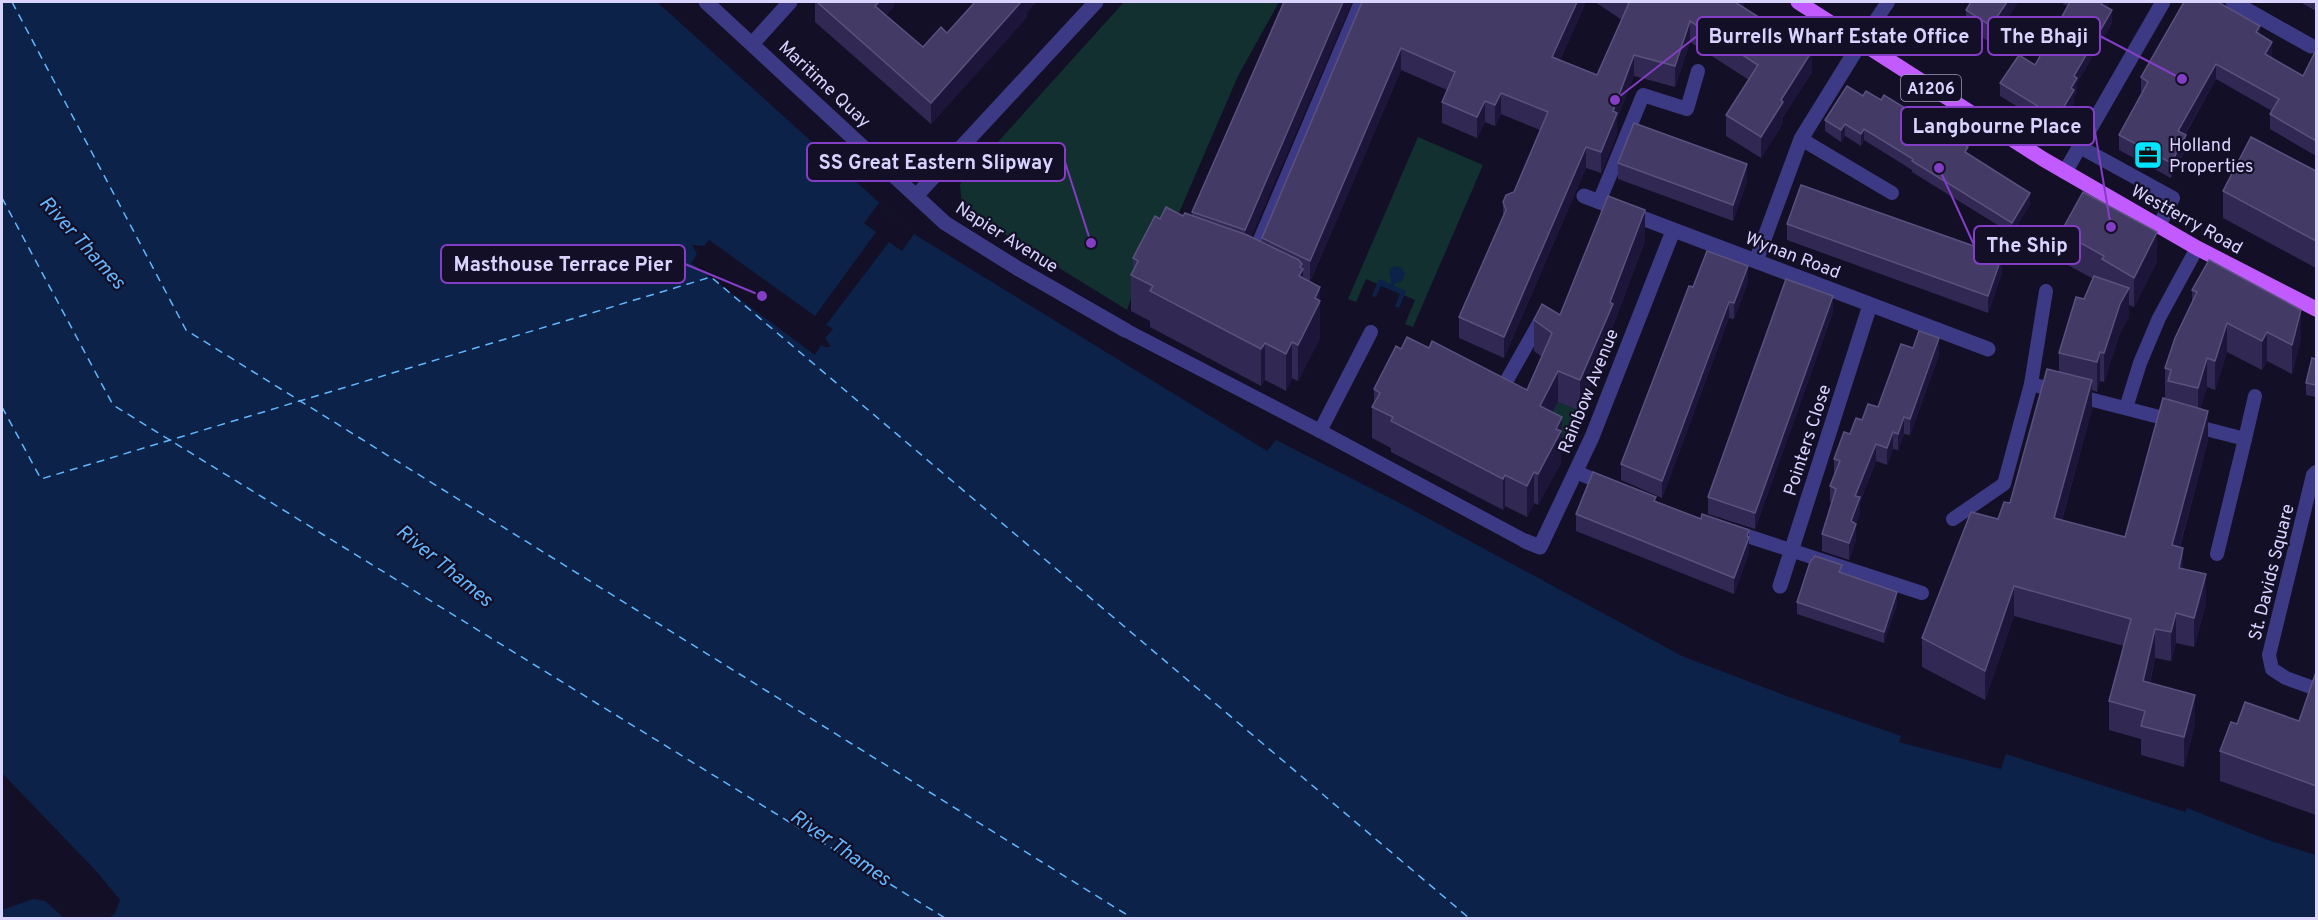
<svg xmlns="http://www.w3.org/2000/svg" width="2318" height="920" font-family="Overpass,sans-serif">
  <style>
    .green { fill: #12302f }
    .water { fill: #0c2248 }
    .pier { fill: #130f26 }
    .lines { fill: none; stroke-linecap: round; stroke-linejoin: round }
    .ferry { stroke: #62b6ff; stroke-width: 1.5; stroke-dasharray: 8 6; stroke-linecap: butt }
    .lane { stroke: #3d3a85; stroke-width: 14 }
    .street { stroke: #3d3a85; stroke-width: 15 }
    .primary { stroke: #c25bff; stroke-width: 15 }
    .wall { fill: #312854 }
    .shaded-wall { fill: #1d163a }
    .building { fill: #433a66; stroke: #5a527e; stroke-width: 1.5 }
    .labels { text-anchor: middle; stroke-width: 4.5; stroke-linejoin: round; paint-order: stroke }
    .shield { fill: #130f26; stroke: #9e99be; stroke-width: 1.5 }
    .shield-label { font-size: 16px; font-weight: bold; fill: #d9d4ff }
    .street-label { font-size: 18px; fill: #d9d4ff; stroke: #130f26 }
    .poi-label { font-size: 18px; fill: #d9d4ff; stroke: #130f26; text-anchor: start }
    .water-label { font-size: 20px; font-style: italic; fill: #62b6ff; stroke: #130f26 }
    .leader { fill: none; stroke: #843dc5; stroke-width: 2 }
    .callout-dot { fill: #843dc5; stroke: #130f26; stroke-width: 2 }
    .callout { fill: #130f26; stroke: #843dc5; stroke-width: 2 }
    .callout-label { font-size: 20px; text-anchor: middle; font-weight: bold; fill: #d9d4ff }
  </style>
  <rect width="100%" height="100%" fill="#130f26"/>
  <g class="green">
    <polygon points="1124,2 1279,2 1238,76 1169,236 1135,287 1127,310 962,208 960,184"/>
    <polygon points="1418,137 1483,165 1413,327 1405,324 1415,300 1366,279 1356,302 1348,299"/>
    <polygon points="1539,394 1580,411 1571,441 1544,430"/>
  </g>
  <g class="water">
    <polygon points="2,2 657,2 914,234 1267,451 1276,440 1398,502 1682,656 1789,697 1901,736 1899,742 2001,769 2006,754 2185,812 2187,808 2268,840 2316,855 2316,918 2,918"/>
    <path d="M1395,266l7,2 3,6 -3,7 -7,2 -1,3 12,5 -7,17 -4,-2 5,-12 -19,-8 -5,11 -4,-1 7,-17 12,5c2,-7 -7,-12 4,-18z"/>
  </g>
  <g class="pier">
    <polygon points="879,203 914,234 902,251 889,242 826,325 833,329 825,338 831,347 825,347 821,345 815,355 691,263 697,254 692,245 704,246 709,240 815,316 876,232 864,223"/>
    <polygon points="2,773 98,873 120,900 115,913 109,918 64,918 45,901 33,899 2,910"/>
  </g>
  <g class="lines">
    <g class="ferry">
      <polyline points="12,2 186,330 1132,918"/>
      <polyline points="2,198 113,405 945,918"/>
      <polyline points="2,407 41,479 711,277 1469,918"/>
    </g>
    <g class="lane">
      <polyline points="1861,42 1888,2"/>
      <polyline points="1801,139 1892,193"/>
      <polyline points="2080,147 2173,198 2159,226"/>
      <polyline points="1599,202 1643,95 1687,109 1698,71"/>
      <polyline points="1253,256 1361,2"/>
      <polyline points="1125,330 1320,431 1525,541"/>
      <polyline points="1494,382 1503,387 1542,318"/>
      <polyline points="2031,384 2046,291"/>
      <polyline points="2126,408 2140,363 2159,318 2197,248"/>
      <polyline points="1320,431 1371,332"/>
      <polyline points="2245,439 2255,396"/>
      <polyline points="1576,472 1607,485"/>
      <polyline points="2316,472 2313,475 2269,655 2272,669 2286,678 2316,689"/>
      <polyline points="1953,519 2004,484 2031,384 2245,439 2217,554"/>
      <polyline points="1732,531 1922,593"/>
    </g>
    <g class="street">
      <polyline points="706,2 945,223 1017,268 1125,330"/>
      <polyline points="2233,2 2311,46"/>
      <polyline points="753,43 790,2"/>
      <polyline points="2065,172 2163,2"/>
      <polyline points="916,196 1096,2"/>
      <polyline points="1584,196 1988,349"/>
      <polyline points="1756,261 1801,139 1861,42"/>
      <polyline points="1525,541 1540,547 1592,437 1673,231"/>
      <polyline points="1780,586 1870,305"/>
    </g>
    <polyline class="primary" points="1798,2 2043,159 2197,248 2316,309"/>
  </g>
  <g class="wall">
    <polygon points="815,2 894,2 894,6 886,15 923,47 947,33 975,2 1036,2 1027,12 1027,17 931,124 815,22"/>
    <polygon points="1284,2 1352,2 1251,237 1262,242 1262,238 1362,2 1586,2 1560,60 1597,75 1622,20 1595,2 1744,2 1744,7 1812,72 1783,117 1783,123 1761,158 1726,136 1726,115 1749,80 1690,42 1675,87 1634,76 1617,119 1617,134 1601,173 1586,168 1504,358 1459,338 1459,317 1503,217 1503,202 1514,192 1540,130 1501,114 1495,126 1485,122 1477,138 1442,123 1442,102 1447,90 1401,70 1310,282 1320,324 1320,338 1298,381 1292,378 1286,391 1265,380 1261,386 1150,327 1150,321 1131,311 1131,275 1133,272 1133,258 1160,219 1192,216 1192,212"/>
    <polygon points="2018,2 1991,43 1966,27 1966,10"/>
    <polygon points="2063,2 2110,2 2107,7 2112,23 2077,83 2077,92 2074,97 2074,103 2057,131 2000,96 2000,83 2035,65 2068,6 2063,4"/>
    <polygon points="2300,2 2316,2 2316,11"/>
    <polygon points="2260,34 2272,58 2303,76 2316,50 2316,156 2270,129 2270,114 2272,111 2216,79 2185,135 2186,150 2171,178 2119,150 2119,135 2142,93 2141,93 2141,77"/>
    <polygon points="1863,96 1968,154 2030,204 2012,234 1912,172 1912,170 1864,140 1861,146 1845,136 1841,142 1825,131 1825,120"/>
    <polygon points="1618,163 1747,181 1733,221 1618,179"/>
    <polygon points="2316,171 2316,268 2223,218 2223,191"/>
    <polygon points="1787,224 2002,273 1988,313 1787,240"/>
    <polygon points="2061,232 2157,261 2134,307 2129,305 2129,317 2120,333 2104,382 2100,381 2097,392 2092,390 2092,409 2062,520 2125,537 2168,399 2168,398 2165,398 2165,368 2192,303 2192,290 2301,339 2292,374 2267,361 2262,370 2227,352 2215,390 2207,387 2200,409 2208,440 2180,547 2183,569 2206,604 2194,647 2176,643 2171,661 2155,658 2150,683 2195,724 2184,767 2141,755 2141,739 2109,730 2109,701 2124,646 2014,616 1985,700 1922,667 1922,638 1998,519 2010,503 2059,372 2059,353 2093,279 2061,261"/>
    <polygon points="1645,241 1613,326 1613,335 1580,411 1558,402 1553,412 1562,448 1561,450 1561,463 1538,505 1534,503 1527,517 1505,506 1503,510 1391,452 1391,448 1372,438 1372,407 1374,404 1374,389 1401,349 1429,348 1527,390 1542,357 1534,351 1534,320 1560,315"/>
    <polygon points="1748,282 1734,319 1729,318 1662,498 1621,480 1621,464 1693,287"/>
    <polygon points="1833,312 1755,529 1708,514 1708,497"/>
    <polygon points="1913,348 1939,355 1910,435 1904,434 1898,450 1893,449 1887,465 1876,461 1860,502 1860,514 1856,523 1856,540 1849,560 1822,551 1822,534 1832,503 1830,502 1830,486 1834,476 1834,459 1850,434 1862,420 1878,407"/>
    <polygon points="2316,359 2316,397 2306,395 2306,383"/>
    <polygon points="2316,497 2316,533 2315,532 2315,503"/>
    <polygon points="1656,501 1749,537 1749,553 1734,594 1576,531 1576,514"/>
    <polygon points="1842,573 1897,604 1884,643 1797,614 1797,602"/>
    <polygon points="2316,672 2316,815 2220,781 2220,751 2237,724 2299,721"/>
  </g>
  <g class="shaded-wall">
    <polygon points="879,2 894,2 894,6 875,28 875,6"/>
    <polygon points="1021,2 1036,2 1027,12 1027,17 931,124 931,103"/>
    <polygon points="1343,2 1352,2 1245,252 1245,230"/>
    <polygon points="1577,2 1586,2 1552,78 1552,57"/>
    <polygon points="1735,2 1744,2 1744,9"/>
    <polygon points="2007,2 2018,2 1991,43 1991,26"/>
    <polygon points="2102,2 2110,2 2101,17 2101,4"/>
    <polygon points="2112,10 2112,23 2077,83 2077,92 2074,97 2074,103 2057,131 2057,118 2074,76"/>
    <polygon points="1690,21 1690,42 1675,87 1675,66"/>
    <polygon points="2260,26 2260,41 2256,32"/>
    <polygon points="2272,42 2272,57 2265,69 2265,54"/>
    <polygon points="1401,48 1401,70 1310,282 1310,261"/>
    <polygon points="1812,51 1812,72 1783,117 1783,123 1761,158 1761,137 1781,100"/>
    <polygon points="1634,55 1634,76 1617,119 1617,134 1601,173 1601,152 1613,111"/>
    <polygon points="2216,64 2216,79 2178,146 2178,131"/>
    <polygon points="1501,93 1501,114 1495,126 1495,105"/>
    <polygon points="1485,101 1485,122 1477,138 1477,117"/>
    <polygon points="1845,124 1845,136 1841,142 1841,130"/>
    <polygon points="1864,129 1864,140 1861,146 1861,134"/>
    <polygon points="2186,135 2186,150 2171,178 2171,163"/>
    <polygon points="1586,147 1586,168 1504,358 1504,337"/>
    <polygon points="1747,164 1747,181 1733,221 1733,205"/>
    <polygon points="2030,193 2030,204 2012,234 2012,223"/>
    <polygon points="1645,210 1645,241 1613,326 1613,335 1580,411 1580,380"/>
    <polygon points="2157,232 2157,261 2134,307 2134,278"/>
    <polygon points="2002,256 2002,273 1988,313 1988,296"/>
    <polygon points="1302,264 1302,271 1303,269 1303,305 1299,276"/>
    <polygon points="1748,266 1748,282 1734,319 1734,303"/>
    <polygon points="1320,287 1320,338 1298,381 1298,345 1315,298"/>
    <polygon points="2129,288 2129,317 2120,333 2104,382 2104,353 2120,304"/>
    <polygon points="1833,296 1833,312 1755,529 1755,513"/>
    <polygon points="1729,302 1729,318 1662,498 1662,481"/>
    <polygon points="2301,310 2301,339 2292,374 2292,345"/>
    <polygon points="2227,323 2227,352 2215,390 2215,361"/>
    <polygon points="2267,332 2267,361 2262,370 2262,341"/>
    <polygon points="1939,338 1939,355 1910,435 1910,419"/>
    <polygon points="1292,342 1292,378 1286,391 1286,354"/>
    <polygon points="1265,343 1265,380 1261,386 1261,349"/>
    <polygon points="2100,352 2100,381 2097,392 2097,362"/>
    <polygon points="2207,358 2207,387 2198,418 2198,388"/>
    <polygon points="1558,371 1558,402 1540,437 1540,406"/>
    <polygon points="2092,380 2092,409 2054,548 2054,518"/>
    <polygon points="2208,411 2208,440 2172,575 2172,545"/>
    <polygon points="1562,417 1561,463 1538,505 1538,474 1556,429"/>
    <polygon points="1904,417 1904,434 1898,450 1898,434"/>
    <polygon points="1893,432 1893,449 1887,465 1887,448"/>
    <polygon points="1876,444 1876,461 1860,502 1860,514 1851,538 1851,521 1855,496"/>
    <polygon points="1534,472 1534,503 1527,517 1527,486"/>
    <polygon points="1505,475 1505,506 1503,510 1503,479"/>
    <polygon points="1856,524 1856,540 1849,560 1849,543"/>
    <polygon points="1749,530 1749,553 1734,594 1734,578"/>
    <polygon points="2183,548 2183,577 2179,568"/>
    <polygon points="2206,574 2206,604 2194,647 2194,618"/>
    <polygon points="2014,586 2014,616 1985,700 1985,671"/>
    <polygon points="1897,592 1897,604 1884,643 1884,632"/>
    <polygon points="2176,613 2176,643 2171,661 2171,632"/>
    <polygon points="2155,629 2155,658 2143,711 2143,681"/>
    <polygon points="2195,695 2195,724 2184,767 2184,737"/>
  </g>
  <g class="building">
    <polygon points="817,2 879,2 875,6 923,47 941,27 947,33 975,2 1021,2 931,103"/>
    <polygon points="1284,2 1343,2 1245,230 1192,212"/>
    <polygon points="1362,2 1577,2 1552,57 1597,75 1629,3 1626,2 1735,2 1812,51 1781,100 1783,102 1761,137 1726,115 1758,65 1690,21 1675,66 1634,55 1613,111 1617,113 1601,152 1586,147 1504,337 1459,317 1506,210 1503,202 1506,195 1514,192 1548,112 1501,93 1495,105 1485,101 1477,117 1442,102 1455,72 1401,48 1310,261 1262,238"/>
    <polygon points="1971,2 2007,2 1991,26 1966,10"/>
    <polygon points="2070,2 2102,2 2101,4 2112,10 2074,76 2077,78 2071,88 2074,90 2057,118 2000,83 2019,55 2035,65"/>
    <polygon points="2184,2 2218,2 2260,26 2256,32 2272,42 2265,54 2303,76 2316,50 2316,141 2270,114 2279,99 2216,64 2178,131 2186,135 2171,163 2119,135 2148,82 2141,77"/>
    <polygon points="1847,86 1863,96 1866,91 1881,100 1884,95 1968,147 1965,152 2030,193 2012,223 1912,161 1913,159 1864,129 1861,134 1845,124 1841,130 1825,120"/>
    <polygon points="1634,123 1747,164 1733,205 1618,163"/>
    <polygon points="2251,137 2316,171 2316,241 2223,191"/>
    <polygon points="1801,185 2002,256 1988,296 1787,224"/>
    <polygon points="2083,192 2157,232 2134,278 2102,259 2104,256 2061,232"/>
    <polygon points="1608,196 1645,210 1610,302 1613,304 1580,380 1558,371 1540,406 1562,417 1556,429 1561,431 1538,474 1534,472 1527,486 1505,475 1503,479 1391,421 1393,417 1372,407 1380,393 1374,389 1396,346 1401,349 1407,337 1429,348 1432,341 1527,390 1552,333 1534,320 1542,304 1560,315"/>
    <polygon points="1166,207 1183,216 1185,213 1247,235 1299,260 1302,264 1300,267 1303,269 1299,276 1320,287 1315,298 1320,301 1298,345 1292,342 1286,354 1265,343 1261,349 1150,291 1153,286 1131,275 1138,261 1133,258 1155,216 1160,219"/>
    <polygon points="1707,251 1748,266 1734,303 1729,302 1662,481 1621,464 1689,286 1693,287"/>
    <polygon points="2209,260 2301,310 2292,345 2267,332 2262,341 2227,323 2215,361 2207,358 2198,388 2168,381 2171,370 2165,368 2175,338 2197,292 2192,290"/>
    <polygon points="2094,276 2129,288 2120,304 2104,353 2100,352 2097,362 2059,353 2076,297 2084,299"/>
    <polygon points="1786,279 1833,296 1755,513 1708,497"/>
    <polygon points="1919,331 1939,338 1910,419 1904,417 1898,434 1893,432 1887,448 1876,444 1855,496 1860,497 1851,521 1856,524 1849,543 1822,534 1836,489 1830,486 1840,461 1834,459 1844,432 1850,434 1856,418 1862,420 1868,404 1878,407 1901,344 1913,348"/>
    <polygon points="2312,358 2316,359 2316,385 2306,383"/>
    <polygon points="2047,369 2092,380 2054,518 2125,537 2163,398 2208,411 2172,545 2183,548 2179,568 2206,574 2194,618 2176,613 2171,632 2155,629 2143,681 2195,695 2184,737 2141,726 2145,711 2109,701 2131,619 2014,586 1985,671 1922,638 1971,512 1998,519 2004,502 2010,503"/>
    <polygon points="1593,472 1656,497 1654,501 1701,519 1702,514 1749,530 1747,536 1749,537 1734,578 1576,514"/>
    <polygon points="1815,556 1842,565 1839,572 1897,592 1884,632 1797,602 1810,562"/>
    <polygon points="2316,672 2316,786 2220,751 2231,722 2237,724 2245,702 2299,721"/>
  </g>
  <defs>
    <g id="office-square" transform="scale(1.5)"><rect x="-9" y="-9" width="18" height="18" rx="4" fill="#00e5ff" stroke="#130f26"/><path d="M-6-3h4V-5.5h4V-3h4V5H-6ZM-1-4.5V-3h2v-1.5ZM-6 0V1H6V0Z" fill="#111"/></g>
  </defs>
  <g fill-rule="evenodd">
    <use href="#office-square" x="2148" y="155"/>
  </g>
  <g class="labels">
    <rect class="shield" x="1901" y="75" width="60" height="26" rx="4.5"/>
    <g class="shield-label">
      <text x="1931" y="94">A1206</text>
    </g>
    <g class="street-label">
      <text transform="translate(825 84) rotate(43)" y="6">Maritime Quay</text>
      <text transform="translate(2187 219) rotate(29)" y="6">Westferry Road</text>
      <text transform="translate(1007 237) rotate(32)" y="6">Napier Avenue</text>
      <text transform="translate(1793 255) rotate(21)" y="6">Wynan Road</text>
      <text transform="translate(1588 391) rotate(-68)" y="6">Rainbow Avenue</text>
      <text transform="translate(1807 440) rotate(-72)" y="6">Pointers Close</text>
      <text transform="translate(2271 572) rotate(-76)" y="6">St. Davids Square</text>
    </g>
    <g class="poi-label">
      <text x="2169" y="151">Holland<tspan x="2169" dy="21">Properties</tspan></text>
    </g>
    <g class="water-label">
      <text transform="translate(83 242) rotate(48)" y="7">River Thames</text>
      <text transform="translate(445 565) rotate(39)" y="7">River Thames</text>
      <text transform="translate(841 847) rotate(35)" y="7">River Thames</text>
    </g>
  </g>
  <path class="leader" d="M1615 100L1697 36M2182 79L2100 36M2111 227L2094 126M1091 243L1065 162M1939 168L1974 245M762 296L685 264"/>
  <g class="callout-dot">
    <circle cx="1615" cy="100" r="6"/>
    <circle cx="2182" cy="79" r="6"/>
    <circle cx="2111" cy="227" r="6"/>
    <circle cx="1091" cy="243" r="6"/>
    <circle cx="1939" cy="168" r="6"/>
    <circle cx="762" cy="296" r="6"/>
  </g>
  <g class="callout">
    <rect x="1697" y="17" width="285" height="38" rx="6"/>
    <rect x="1988" y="17" width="112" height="38" rx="6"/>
    <rect x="1901" y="107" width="193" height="38" rx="6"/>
    <rect x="807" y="143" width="258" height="38" rx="6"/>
    <rect x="1974" y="226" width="106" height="38" rx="6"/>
    <rect x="441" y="245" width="244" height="38" rx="6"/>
  </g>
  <g class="callout-label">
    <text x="1839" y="43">Burrells Wharf Estate Office</text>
    <text x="2044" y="43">The Bhaji</text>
    <text x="1997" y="133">Langbourne Place</text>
    <text x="936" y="169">SS Great Eastern Slipway</text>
    <text x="2027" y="252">The Ship</text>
    <text x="563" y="271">Masthouse Terrace Pier</text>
  </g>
  <rect width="2318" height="920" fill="none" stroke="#d9d4ff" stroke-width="6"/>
</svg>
